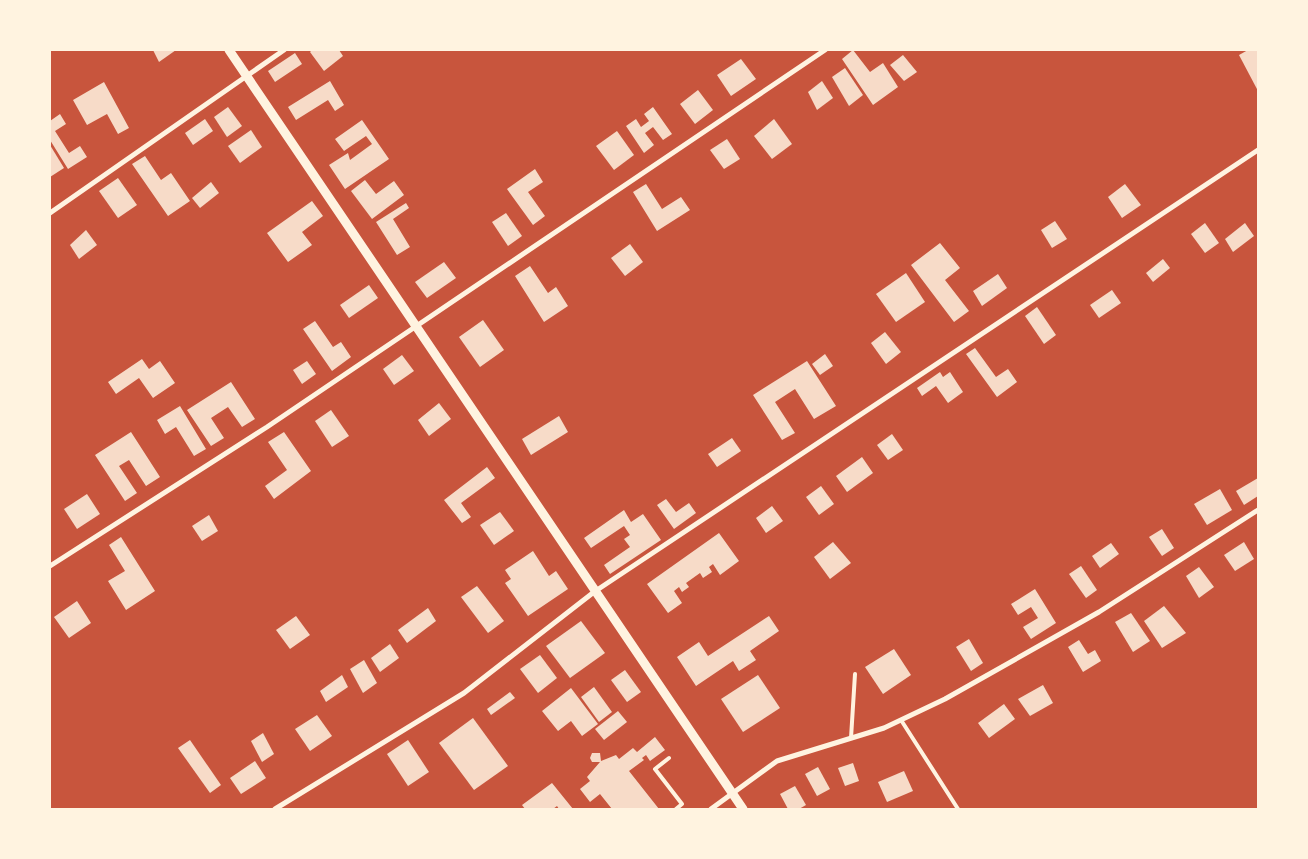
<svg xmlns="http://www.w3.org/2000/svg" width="1308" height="859" font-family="'DejaVu Sans',sans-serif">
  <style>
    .building { fill: #f7dbc8 }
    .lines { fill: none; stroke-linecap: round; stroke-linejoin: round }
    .service { stroke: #fff3e0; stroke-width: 4 }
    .minor { stroke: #fff3e0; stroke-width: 5 }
    .tertiary { stroke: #fff3e0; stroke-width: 9 }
  </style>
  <rect width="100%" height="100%" fill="#c8553d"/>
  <g class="building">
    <polygon points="153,50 176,50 159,62"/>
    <polygon points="312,50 339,50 343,56 324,71 310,52"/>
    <polygon points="853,50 870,72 883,63 898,87 873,105 842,59"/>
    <polygon points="1248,50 1258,50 1258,91 1239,55"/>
    <polygon points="295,53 302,64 275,82 268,71"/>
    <polygon points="903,55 917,72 904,81 890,65"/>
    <polygon points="741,59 756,79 731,96 717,75"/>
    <polygon points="845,68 863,95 849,106 832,77"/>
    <polygon points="330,81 344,105 335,111 328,100 296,120 288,107"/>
    <polygon points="822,81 833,98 817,110 808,92"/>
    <polygon points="104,82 129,128 118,134 107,114 87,125 73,100"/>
    <polygon points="698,90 713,110 695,124 680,104"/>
    <polygon points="228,107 242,126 227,137 214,117"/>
    <polygon points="653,107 672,134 663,140 653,127 645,133 654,145 644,153 626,126 636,119 641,127 649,121 644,114"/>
    <polygon points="60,114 66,124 55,131 69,153 80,146 87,157 68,169 50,140 50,121"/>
    <polygon points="205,119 213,131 193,145 185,133"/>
    <polygon points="774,119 792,144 772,159 754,136"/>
    <polygon points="362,120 389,159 345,189 329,165 348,153 350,160 372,144 366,136 344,151 335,139"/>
    <polygon points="251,130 262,147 240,163 228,146"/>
    <polygon points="617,131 634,155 614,170 596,146"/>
    <polygon points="727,139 740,159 724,169 710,150"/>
    <polygon points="50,145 64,168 50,177"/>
    <polygon points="145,156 161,180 171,173 190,201 168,216 132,164"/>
    <polygon points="535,169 543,182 528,192 545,216 533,225 507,189"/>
    <polygon points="118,178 137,205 118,218 99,191"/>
    <polygon points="365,180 376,194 394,181 404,195 372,219 351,191"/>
    <polygon points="211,182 219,193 200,208 192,198"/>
    <polygon points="646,184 662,209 681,197 690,210 657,231 633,192"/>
    <polygon points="1125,184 1141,205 1122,218 1108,197"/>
    <polygon points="312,201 323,216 302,232 312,245 288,262 267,233"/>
    <polygon points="406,203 409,208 393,219 410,247 397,255 376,222"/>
    <polygon points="506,213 522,236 508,246 492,222"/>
    <polygon points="1055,221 1067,239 1052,248 1041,230"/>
    <polygon points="1205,223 1219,243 1205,253 1191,234"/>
    <polygon points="1245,223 1254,236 1233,252 1225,239"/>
    <polygon points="86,230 97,245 79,259 70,245"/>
    <polygon points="940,243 960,268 945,280 969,311 954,322 911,265"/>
    <polygon points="630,244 643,262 625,276 611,258"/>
    <polygon points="1163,259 1170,268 1153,282 1146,273"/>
    <polygon points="444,262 456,278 427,298 415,282"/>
    <polygon points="530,266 548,293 556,287 568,306 544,322 515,276"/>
    <polygon points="906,273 925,302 896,322 876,294"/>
    <polygon points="998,274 1007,288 982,306 973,291"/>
    <polygon points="369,285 378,298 349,318 340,305"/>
    <polygon points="1112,290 1121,303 1099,318 1090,305"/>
    <polygon points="1037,307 1056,335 1044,344 1025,316"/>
    <polygon points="483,320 504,350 480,367 459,337"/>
    <polygon points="315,321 333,347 341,342 351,357 332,371 303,329"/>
    <polygon points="885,332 901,352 886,364 871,343"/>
    <polygon points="975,348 996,377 1008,369 1017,382 997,397 966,354"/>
    <polygon points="825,354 833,366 820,375 812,364"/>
    <polygon points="402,355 414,371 394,385 383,369"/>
    <polygon points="142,359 149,369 160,361 175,383 153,398 139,378 116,394 108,382"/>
    <polygon points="307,361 316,374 302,384 293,370"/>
    <polygon points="807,361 836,406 814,419 795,389 775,402 795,433 782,440 753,395"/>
    <polygon points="940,372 943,377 950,372 963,392 948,403 936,386 922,396 917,388"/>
    <polygon points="231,382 255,419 242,427 228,407 211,418 224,438 211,446 187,410"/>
    <polygon points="439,403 451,419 429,436 418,420"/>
    <polygon points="180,406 206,449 194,456 176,427 165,434 157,420"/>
    <polygon points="331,410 349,436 332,447 315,421"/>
    <polygon points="559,416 568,432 531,455 522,439"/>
    <polygon points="131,432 160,477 146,486 129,460 119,466 137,493 125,501 95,455"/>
    <polygon points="284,432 311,471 274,499 265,486 287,470 268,442"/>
    <polygon points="892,434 903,450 888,460 877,445"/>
    <polygon points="732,438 741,451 717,467 708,454"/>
    <polygon points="862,457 873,473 847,492 836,476"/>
    <polygon points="487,467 495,478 461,503 471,517 462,523 444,500"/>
    <polygon points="1258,478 1258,496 1244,505 1236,491"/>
    <polygon points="821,486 834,504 819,515 806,497"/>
    <polygon points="1220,489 1232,510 1207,525 1194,504"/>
    <polygon points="87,494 100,514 77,529 64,509"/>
    <polygon points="666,499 676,512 689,503 696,513 674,529 657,505"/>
    <polygon points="772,506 783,521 766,533 756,518"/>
    <polygon points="624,510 631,522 643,514 661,540 610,574 604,565 630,547 624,539 630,535 624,526 591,548 584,538"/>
    <polygon points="500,512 514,531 494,545 480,525"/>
    <polygon points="209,515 218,531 202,541 192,526"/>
    <polygon points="1162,529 1174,548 1162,556 1149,537"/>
    <polygon points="719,533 739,561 720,575 713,564 709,567 712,572 703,578 700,573 686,583 689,587 682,592 679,587 674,591 682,603 668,613 647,584"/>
    <polygon points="121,537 155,591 126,610 108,581 125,571 109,545"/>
    <polygon points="833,542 851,563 830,579 814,557"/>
    <polygon points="1244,542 1254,559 1235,571 1224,555"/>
    <polygon points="1111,543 1119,554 1100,568 1092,556"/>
    <polygon points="533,551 549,576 556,571 568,589 528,616 505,583 511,579 505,570"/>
    <polygon points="1081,566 1097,590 1086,598 1069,574"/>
    <polygon points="1199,567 1214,587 1199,598 1186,576"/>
    <polygon points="477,586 504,621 488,633 461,597"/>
    <polygon points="1035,589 1056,623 1031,639 1023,627 1038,618 1031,607 1018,615 1011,604"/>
    <polygon points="77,601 91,623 69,638 54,617"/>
    <polygon points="1164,606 1186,633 1162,648 1144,621"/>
    <polygon points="428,608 436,621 407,643 398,630"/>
    <polygon points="1131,613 1150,641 1133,652 1115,622"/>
    <polygon points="296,616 310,635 290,649 276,630"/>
    <polygon points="769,616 779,631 750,651 756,660 739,671 733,661 696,686 677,657 699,642 708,656"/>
    <polygon points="581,621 605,653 570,678 546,646"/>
    <polygon points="969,639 983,663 971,671 956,647"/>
    <polygon points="1079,640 1088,654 1095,650 1101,661 1083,672 1068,647"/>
    <polygon points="390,644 399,658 380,672 371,658"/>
    <polygon points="894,649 911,675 883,694 865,667"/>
    <polygon points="540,655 557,678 538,693 520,669"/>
    <polygon points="364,660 377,683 363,693 350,669"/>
    <polygon points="625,670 641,692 627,702 611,680"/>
    <polygon points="342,675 348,687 326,702 320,691"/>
    <polygon points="758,675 780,708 743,732 721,699"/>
    <polygon points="1043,685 1053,703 1030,716 1018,699"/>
    <polygon points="594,687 612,712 599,722 581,697"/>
    <polygon points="571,688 598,724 582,736 571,721 558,731 542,711"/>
    <polygon points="510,692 515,698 491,715 487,709"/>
    <polygon points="1004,704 1015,719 989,738 978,723"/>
    <polygon points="618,711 627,722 604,740 595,729"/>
    <polygon points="317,715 332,736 310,751 295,729"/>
    <polygon points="473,718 508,766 474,790 439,743"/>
    <polygon points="263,733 274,754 262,762 251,741"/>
    <polygon points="655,737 665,750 650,761 646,755 642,758 644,760 629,771 659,809 612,809 600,794 590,802 580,789 590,781 587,777 600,762 592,762 590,758 592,753 600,753 601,761 616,755 619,759 633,748 637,752"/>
    <polygon points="190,740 221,785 210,793 178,748"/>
    <polygon points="408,740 429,772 408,786 387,754"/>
    <polygon points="255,761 266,778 241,794 230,778"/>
    <polygon points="853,763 859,781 845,786 838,768"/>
    <polygon points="818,767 830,789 817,796 805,774"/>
    <polygon points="904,771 913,791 887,802 878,782"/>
    <polygon points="552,783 573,809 559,809 557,806 553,809 525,809 522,805"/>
    <polygon points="795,786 806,805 799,809 788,809 780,794"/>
  </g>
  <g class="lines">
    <g class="service">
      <polyline points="901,720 958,809"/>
      <polyline points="851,738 855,674"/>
      <polyline points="669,758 655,769 682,804 676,809"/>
    </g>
    <g class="minor">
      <polyline points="50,213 284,50"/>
      <polyline points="50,566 267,427 825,50"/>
      <polyline points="275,809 464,693 594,592 1258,150"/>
      <polyline points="711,809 777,761 884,728 945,699 1099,612 1258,510"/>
    </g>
    <polyline class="tertiary" points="229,50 743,809"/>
  </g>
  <rect width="1308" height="859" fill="none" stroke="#fff3e0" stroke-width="102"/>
</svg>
